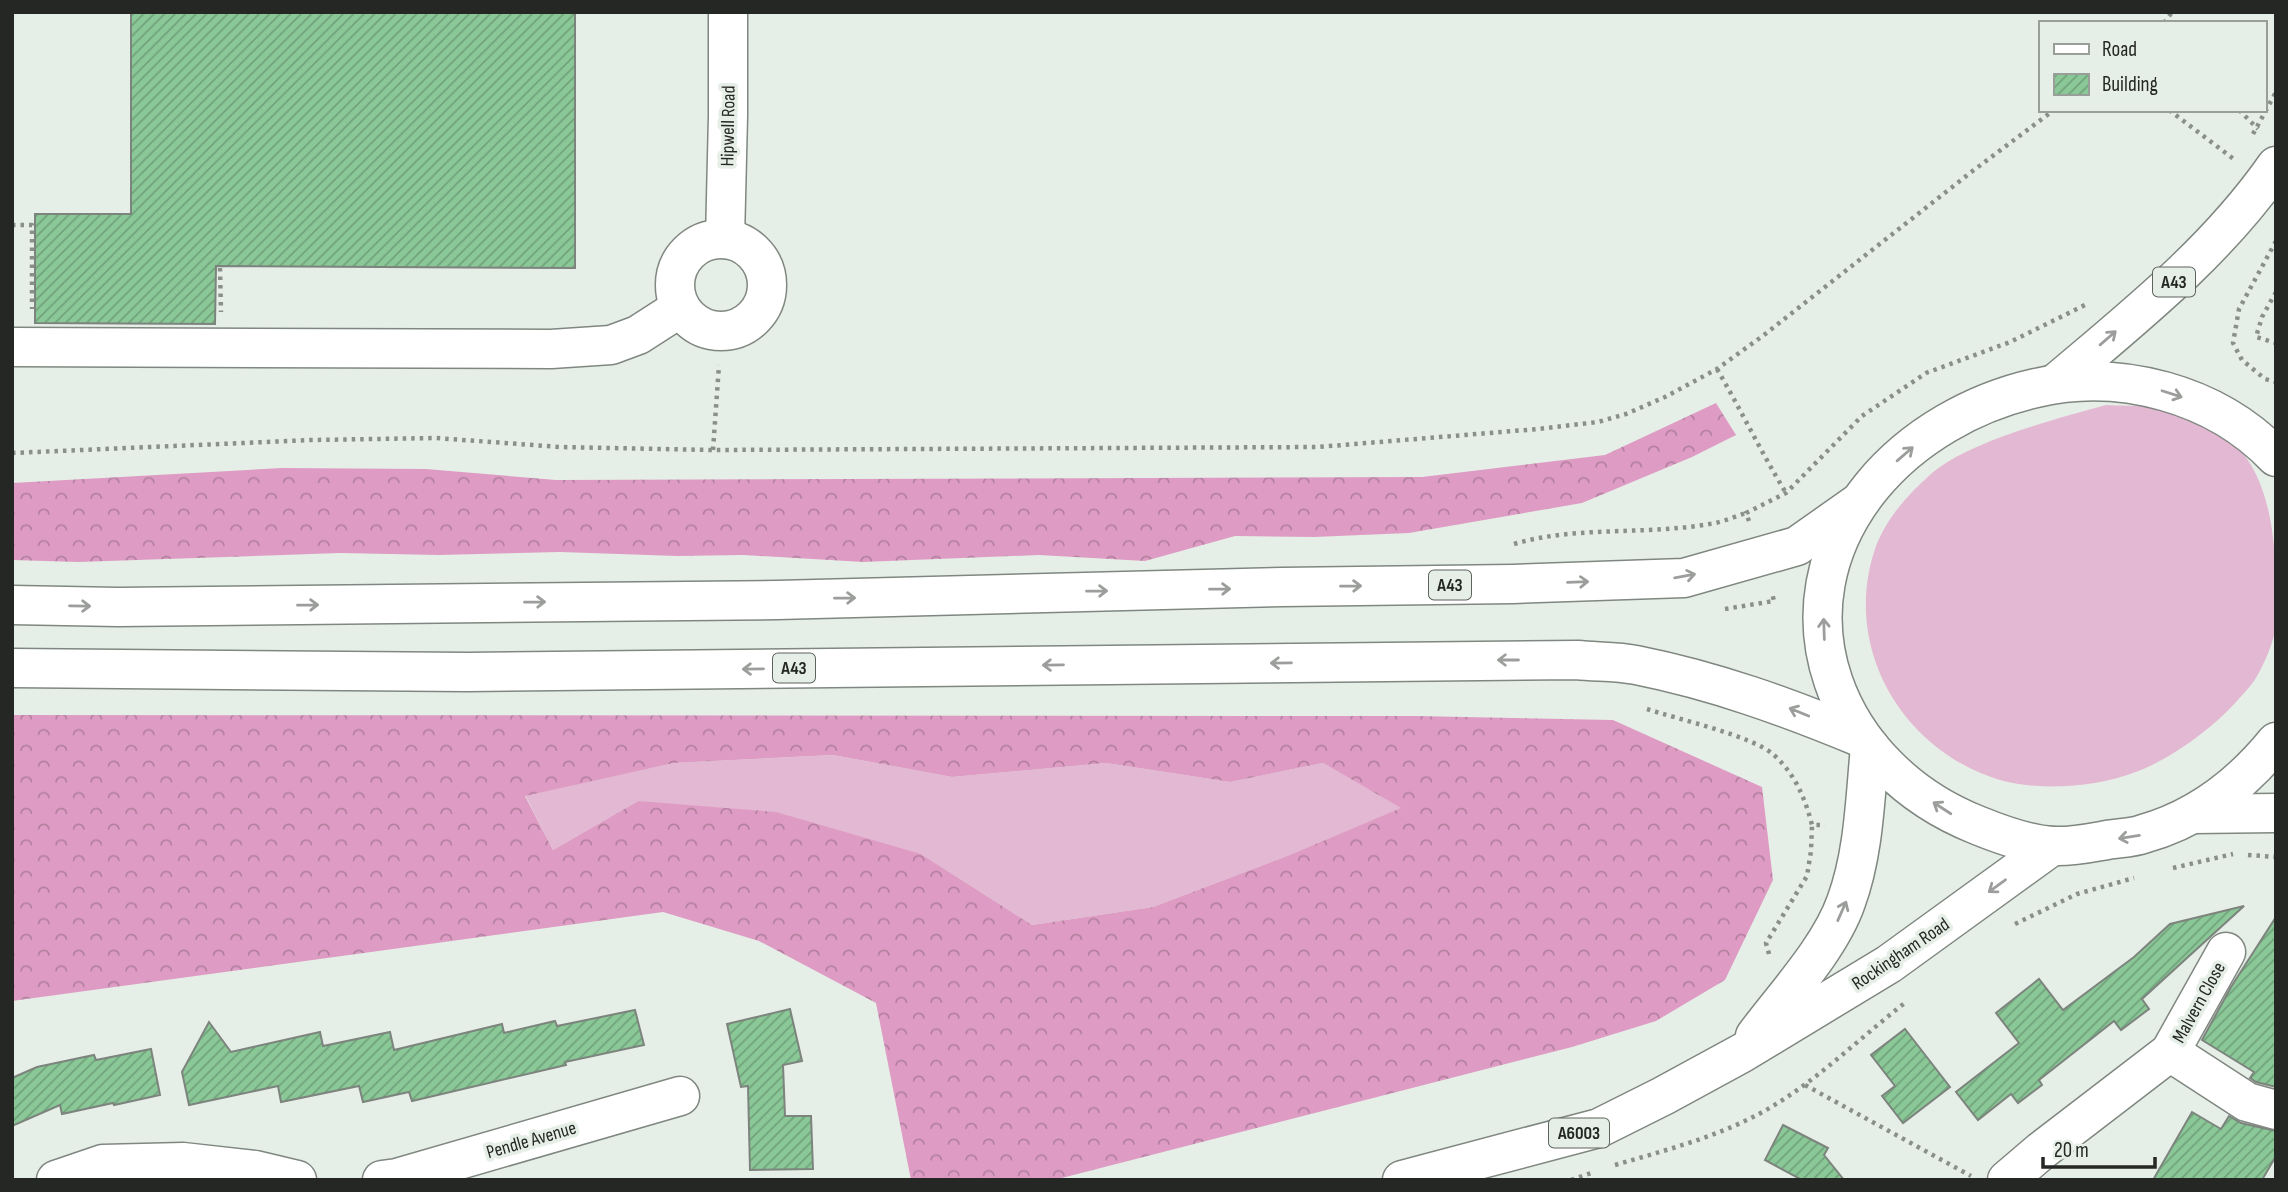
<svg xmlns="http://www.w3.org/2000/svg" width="2288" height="1192" font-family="'Sofia Sans Condensed',sans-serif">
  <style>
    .grass { fill: #e3b8d2 }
    .forest { fill: url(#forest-crowns); fill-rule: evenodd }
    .building { fill: url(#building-hatch); stroke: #7c847d; stroke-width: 2 }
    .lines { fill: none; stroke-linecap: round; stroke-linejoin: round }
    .minor-casing { stroke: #7f8780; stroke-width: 41 }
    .major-casing { stroke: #7f8780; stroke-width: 41 }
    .highway-casing { stroke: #7f8780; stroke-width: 41 }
    .path { stroke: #89908a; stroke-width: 4.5; stroke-dasharray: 3.5 5; stroke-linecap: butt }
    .minor { stroke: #fff; stroke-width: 38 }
    .major { stroke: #fff; stroke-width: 38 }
    .highway { stroke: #fff; stroke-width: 38 }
    .oneway { stroke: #9c9e9c }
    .labels { text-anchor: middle; stroke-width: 7; stroke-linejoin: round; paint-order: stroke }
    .shield { fill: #e6efe7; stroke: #5e635e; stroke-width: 2 }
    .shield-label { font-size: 18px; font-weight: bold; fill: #242724 }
    .street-label { font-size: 19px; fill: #242724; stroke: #e6efe7 }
  </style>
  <defs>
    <pattern id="forest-crowns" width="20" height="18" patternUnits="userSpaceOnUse" patternTransform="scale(1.75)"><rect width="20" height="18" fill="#de9cc4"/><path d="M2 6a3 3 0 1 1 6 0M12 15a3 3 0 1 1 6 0" fill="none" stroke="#b47f9f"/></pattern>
    <pattern id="building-hatch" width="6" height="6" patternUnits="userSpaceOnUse" patternTransform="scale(1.75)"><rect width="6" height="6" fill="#8ac897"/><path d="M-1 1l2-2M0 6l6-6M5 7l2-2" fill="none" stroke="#71a27b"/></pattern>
  </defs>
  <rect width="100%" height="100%" fill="#e6efe7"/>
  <g class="grass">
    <path d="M2106,405c14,1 29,0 44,2 24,4 62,18 81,34 40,34 45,102 45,152 0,12 2,26 -1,38 -3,15 -11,33 -19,47 -5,8 -13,16 -20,24 -24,27 -68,59 -103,71 -40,15 -102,19 -142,4 -93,-33 -148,-133 -116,-228 10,-29 33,-55 56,-75 38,-33 125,-55 175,-69z"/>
    <polygon points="833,755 952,777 1106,763 1230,782 1323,763 1402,808 1287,856 1153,907 1032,925 921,854 638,801 553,850 525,795 674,763"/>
  </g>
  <g class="forest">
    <polygon points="1716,403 1736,435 1692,457 1582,503 1409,533 1314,537 1235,536 1145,561 1039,555 863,562 743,555 677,556 560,552 439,555 340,553 78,562 12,560 12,483 282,468 426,469 556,480 1422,477 1605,455"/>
    <path d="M12,715l1404,1 197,4 149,67 11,93 -48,100 -69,41 -84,26 -518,133h-143l-35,-177 -117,-62 -96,-29 -651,89zM833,755l119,22 154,-14 124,19 93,-19 78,45 -114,48 -134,51 -121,18 -111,-71 -145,-42 -138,-11 -85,49 -28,-54 149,-33z"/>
  </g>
  <g class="building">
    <polygon points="131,12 575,12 575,268 216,266 215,324 35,323 35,214 131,214"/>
    <polygon points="2244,906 2142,999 2149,1009 2121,1030 2114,1021 2039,1080 2042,1085 2018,1103 2011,1094 1978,1120 1956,1092 2019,1043 1996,1013 2039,979 2063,1010 2134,957 2170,924"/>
    <polygon points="2276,917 2276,1087 2256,1082 2250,1078 2254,1072 2202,1040 2231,987"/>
    <polygon points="790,1009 802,1061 783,1065 785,1116 811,1116 813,1169 750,1170 748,1086 741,1087 727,1024"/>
    <polygon points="635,1010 644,1045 565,1062 566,1065 412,1101 409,1092 363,1102 359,1086 281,1102 278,1086 189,1105 182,1072 209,1022 231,1052 320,1032 323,1046 390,1032 394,1050 502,1024 504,1033 555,1021 557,1026"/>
    <polygon points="1905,1029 1950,1087 1903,1123 1882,1096 1895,1086 1871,1055"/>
    <polygon points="151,1049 160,1095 114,1105 113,1103 62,1114 60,1105 12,1126 12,1078 37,1067 94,1055 96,1060"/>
    <polygon points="2192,1112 2221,1129 2229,1116 2241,1123 2276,1131 2276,1156 2262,1180 2153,1180"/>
    <polygon points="1783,1125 1828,1148 1824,1155 1844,1180 1802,1180 1765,1160"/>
  </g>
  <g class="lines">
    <g class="minor-casing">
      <g id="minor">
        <polyline points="725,239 728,116 728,12"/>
        <circle cx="721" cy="285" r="46"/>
        <polyline points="12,347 551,349 611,345 638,335 680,308"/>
        <polyline points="2170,1052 2247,1102 2276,1110"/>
        <polyline points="56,1180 103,1164 183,1162 255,1170 297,1180"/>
        <polyline points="382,1180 397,1178 680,1096"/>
        <polyline points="2007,1180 2041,1151 2170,1052 2226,952"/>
      </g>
    </g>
    <g class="major-casing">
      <g id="major">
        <polyline points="2193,814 2276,813"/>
        <path d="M1755,1036c29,-39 75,-88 91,-134 18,-49 19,-103 24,-155"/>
        <polyline points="1402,1180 1599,1128 1663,1096 1742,1053 1889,964 2052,846"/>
      </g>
    </g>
    <g class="highway-casing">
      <g id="highway">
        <path d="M2056,383c79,-67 160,-131 220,-217"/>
        <path d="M2276,457c-60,-63 -156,-89 -240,-69 -62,14 -123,48 -164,98 -102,125 -36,283 105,339 22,9 53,20 76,21 18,1 37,-3 54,-6 12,-2 25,-2 36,-6 54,-15 98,-49 133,-92"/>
        <polyline points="12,605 118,607 777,600 1282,587 1513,584 1684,578 1797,546 1858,503"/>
        <path d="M12,668l455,4 1110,-12c19,2 40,1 59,5 80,16 151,42 226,73"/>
      </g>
    </g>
    <g class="path">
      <polyline points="2164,23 2172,12"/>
      <polyline points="2169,110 2235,160"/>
      <polyline points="2239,110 2258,129"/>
      <polyline points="2253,134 2276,92"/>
      <polyline points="12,225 32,225 32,309"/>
      <polyline points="2276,241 2239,309 2233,343 2242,360 2265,379 2276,382"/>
      <polyline points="220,268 221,312"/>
      <polyline points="2276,292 2262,317 2256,337 2276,343"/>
      <path d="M1717,369c24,41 44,83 69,124"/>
      <polyline points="713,450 719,365"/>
      <polyline points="12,453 312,440 436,438 560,447 713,450 1318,447 1538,429 1598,422 1626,414 1665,397 1717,369 1764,335 1970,173 2054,110"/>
      <polyline points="1749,521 1746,513 1786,493 1862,416 1926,373 2010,342 2087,304"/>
      <path d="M1514,544c64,-19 134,-8 201,-21 10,-2 21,-7 31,-10"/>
      <polyline points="1725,609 1774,601 1772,593"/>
      <path d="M1647,709c30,10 106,27 127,46 21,19 31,43 38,70h13"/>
      <polyline points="2248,855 2276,857"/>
      <polyline points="2173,868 2233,854"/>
      <polyline points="2015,924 2077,894 2134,878"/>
      <polyline points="1769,954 1766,943 1807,876 1811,851 1812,825"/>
      <polyline points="1805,1085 1971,1176"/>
      <path d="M1615,1165c48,-14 98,-27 142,-50 55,-29 100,-75 149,-113"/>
      <polyline points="1571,1180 1594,1172"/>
    </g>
    <use href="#minor" class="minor"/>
    <use href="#major" class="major"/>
    <use href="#highway" class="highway"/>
  </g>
  <defs><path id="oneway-shaft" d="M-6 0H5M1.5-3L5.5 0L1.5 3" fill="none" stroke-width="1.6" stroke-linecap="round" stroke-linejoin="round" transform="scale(1.75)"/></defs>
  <g class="oneway">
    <use href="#oneway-shaft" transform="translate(2108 338) rotate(-41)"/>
    <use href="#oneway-shaft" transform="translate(2172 394) rotate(18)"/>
    <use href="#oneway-shaft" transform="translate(1905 454) rotate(-41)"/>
    <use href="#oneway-shaft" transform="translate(1685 576) rotate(-10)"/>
    <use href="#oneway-shaft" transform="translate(1578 582) rotate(-2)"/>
    <use href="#oneway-shaft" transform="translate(1351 586) rotate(-1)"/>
    <use href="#oneway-shaft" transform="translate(1220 589) rotate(-1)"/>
    <use href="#oneway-shaft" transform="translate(1097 591) rotate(-1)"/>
    <use href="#oneway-shaft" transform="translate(845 598) rotate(-1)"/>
    <use href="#oneway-shaft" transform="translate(535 602) rotate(-1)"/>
    <use href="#oneway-shaft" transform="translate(308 605) rotate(-1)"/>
    <use href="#oneway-shaft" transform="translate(80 606) rotate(1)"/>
    <use href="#oneway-shaft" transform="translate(1824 629) rotate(-92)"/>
    <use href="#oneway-shaft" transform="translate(1508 660) rotate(180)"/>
    <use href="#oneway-shaft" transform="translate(1281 663) rotate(179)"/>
    <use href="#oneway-shaft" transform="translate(1053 665) rotate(179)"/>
    <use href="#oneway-shaft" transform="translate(753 669) rotate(179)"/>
    <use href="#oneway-shaft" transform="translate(1799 712) rotate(-158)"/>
    <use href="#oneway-shaft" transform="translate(1942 808) rotate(-147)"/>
    <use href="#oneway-shaft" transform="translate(2129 837) rotate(171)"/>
    <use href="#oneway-shaft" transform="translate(1997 886) rotate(144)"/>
    <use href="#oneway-shaft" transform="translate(1842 911) rotate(-66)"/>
  </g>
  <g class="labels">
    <g class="shield">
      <rect x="2153" y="267.5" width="42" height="29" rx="5"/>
      <rect x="1429" y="570.5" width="42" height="29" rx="5"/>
      <rect x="773" y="653.5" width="42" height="29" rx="5"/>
      <rect x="1549" y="1118.5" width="60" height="29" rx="5"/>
    </g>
    <g class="shield-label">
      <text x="2174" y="288">A43</text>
      <text x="1450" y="591">A43</text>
      <text x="794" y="674">A43</text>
      <text x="1579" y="1139">A6003</text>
    </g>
    <g class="street-label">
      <text transform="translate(727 126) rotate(-89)" y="7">Hipwell Road</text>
      <text transform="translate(1900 953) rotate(-34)" y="7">Rockingham Road</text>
      <text transform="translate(2198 1002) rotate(-61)" y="7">Malvern Close</text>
      <text transform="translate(531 1139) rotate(-16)" y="7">Pendle Avenue</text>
    </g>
  </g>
  <rect width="2288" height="1192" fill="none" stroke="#242724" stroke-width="28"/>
  <rect x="2039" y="21" width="228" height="91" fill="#e6efe7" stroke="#989f99" stroke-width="2"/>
  <rect x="2054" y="44" width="35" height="10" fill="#ffffff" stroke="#989f99" stroke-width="2"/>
  <text x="2102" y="56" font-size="21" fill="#242724">Road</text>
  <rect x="2054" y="74" width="35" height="21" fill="url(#building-hatch)" stroke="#989f99" stroke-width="2"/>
  <text x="2102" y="91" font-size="21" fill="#242724">Building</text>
  <path d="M2043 1157v10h112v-10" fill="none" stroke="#242724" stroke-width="3.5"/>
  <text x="2054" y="1157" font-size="21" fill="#242724" stroke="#e6efe7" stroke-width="5" paint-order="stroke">20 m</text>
</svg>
